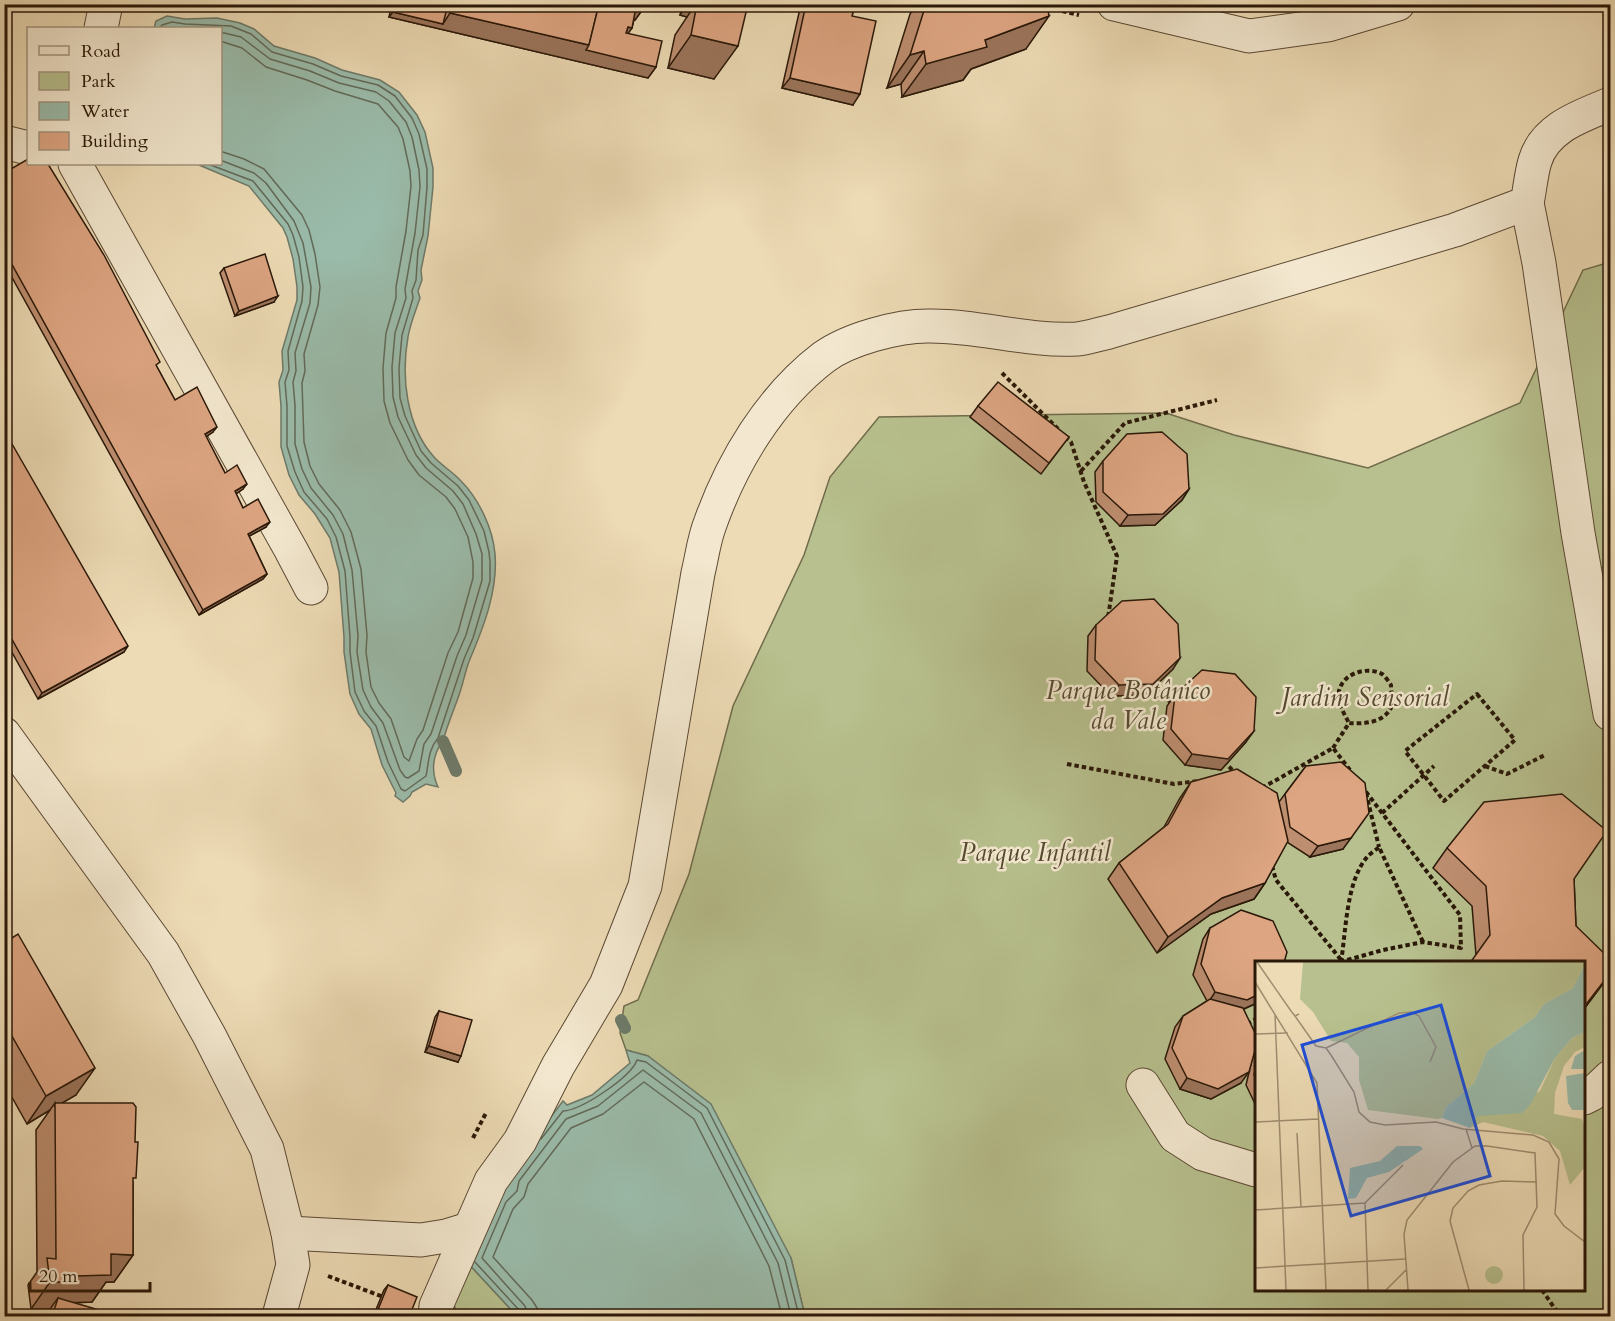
<svg xmlns="http://www.w3.org/2000/svg" width="1615" height="1321" font-family="Cardo,serif">
  <style>
    .green { fill: #b7c08e; stroke: #706c4b; stroke-width: 1.5; fill-rule: evenodd }
    .water { fill: #9abbaa; stroke: #6d7a69; stroke-width: 1.5 }
    .lines { fill: none; stroke-linecap: round; stroke-linejoin: round }
    .shore { stroke: #626a59; stroke-width: 1.5 }
    .stream { stroke: #6d7a69; stroke-width: 12 }
    .minor-casing { stroke: #5b4933; stroke-width: 35 }
    .path { stroke: #2a1808; stroke-width: 4; stroke-dasharray: 4.5 3; stroke-linecap: butt }
    .minor { stroke: #f3e8cf; stroke-width: 33 }
    .wall { fill: #be8e70; stroke: #2a1808; stroke-width: 1.5 }
    .shaded-wall { fill: #9b745b; stroke: #2a1808; stroke-width: 1.5 }
    .building { fill: #dda582; stroke: #2a1808; stroke-width: 1.5 }
    .labels { text-anchor: middle; stroke-width: 5; stroke-linejoin: round; paint-order: stroke }
    .park-label { font-size: 26px; font-style: italic; fill: #544a30; stroke: #f3e8cf }
    .inset-road { fill: none; stroke: #9f8d70; stroke-width: 1.5 }
    .view { fill: #1d4ed8; fill-opacity: 0.15; stroke: #1d4ed8; stroke-width: 3 }
    .inset-edge { fill: none; stroke: #2a1808; stroke-width: 3 }
  </style>
  <rect width="100%" height="100%" fill="#eddbb5"/>
  <filter id="stains"><feTurbulence type="fractalNoise" baseFrequency=".00333" numOctaves="4"/><feColorMatrix values="0 0 0 0 .2 0 0 0 0 .09 0 0 0 0 .02 0 0 0 .5 -.17"/></filter>
  <radialGradient id="worn" r=".72"><stop offset=".6" stop-color="#630" stop-opacity="0"/><stop offset="1" stop-color="#630" stop-opacity=".3"/></radialGradient>
  <g class="green">
    <path d="M1610,262v1054h-805l-14,-58 -143,-202 -22,-6 -6,-17 4,-27 14,-6 51,-126 44,-168 71,-151 26,-78 49,-60 287,-4 68,22 134,33 152,-65 63,-133zM1256,962h328v328h-328z"/>
    <polygon points="466,1261 517,1316 459,1316 450,1297"/>
  </g>
  <g class="water">
    <path d="M167,16l18,3 32,-1 23,5 14,6 20,17 41,12 27,12 38,10 19,12 18,23 8,17 8,36v19l-5,49 -7,34 1,10 -4,11 2,7c-4,12 -10,26 -12,39 -7,39 -2,89 26,120 8,9 19,15 27,24 18,18 32,48 34,73 3,36 -11,72 -25,105 -5,12 -7,26 -12,39 -5,14 -11,28 -15,43 -11,14 -12,31 -5,46l-12,-3 -14,8 -2,4 -7,6 -8,-6 1,-3 -14,-28 -11,-36 -12,-15 -9,-20 -6,-42v-15l-5,-65 -9,-34 -15,-24 -16,-19 -10,-20 -8,-28v-41l-2,-24 4,-12 -1,-19 15,-51v-13l-4,-28 -6,-22 -4,-9 -34,-42 -50,-21 21,-1v-136h-66l2,-7z"/>
    <polygon points="626,1050 648,1056 711,1104 791,1258 805,1316 517,1316 466,1261 498,1187 563,1101 567,1105 592,1095 630,1063"/>
  </g>
  <g class="lines">
    <g class="shore">
      <path d="M160,28l2,-3 10,-3 13,2 46,2 20,8 21,18 41,12 28,12 37,9 17,11 17,22 7,16 8,35v18l-4,48 -5,15 -2,30 -4,11 1,7 -11,37 -3,33 1,30 5,18 16,35 10,12 27,23 11,14 15,31 5,21 1,10v19l-17,57 -9,21 -26,79c-10,12 -9,24 -12,38l-21,15 -4,-2 -13,-27 -12,-36 -12,-15 -9,-19 -5,-40v-15l-5,-66 -9,-34 -9,-18 -23,-27 -9,-20 -8,-26v-40l-2,-24 4,-12 -1,-19 14,-50 1,-14 -4,-30 -6,-22 -5,-11 -35,-43 -45,-17"/>
      <polyline points="220,32 241,37 270,59 310,71 339,83 376,92 389,101 406,122 412,137 419,170 420,187 415,233 405,289 406,298 395,333 392,367 393,397 398,417 416,455 426,468 453,491 463,504 476,534 482,554 482,580 466,635 457,656 431,734 424,744 419,771 408,778 405,777 400,770 383,723 371,707 363,690 357,652 358,636 352,570 343,534 333,515 311,488 302,469 295,444 295,405 293,382 296,371 295,353 310,303 311,287 303,243 294,221 266,183 254,173 220,160"/>
      <polyline points="220,41 242,48 266,67 307,80 335,91 378,104 398,127 403,139 410,171 411,186 406,231 396,287 396,298 386,333 383,368 384,401 390,423 408,460 419,475 446,497 455,509 468,537 473,562 473,578 458,632 448,653 423,730 417,739 409,761 404,757 391,719 379,703 371,687 366,652 367,635 361,569 351,532 340,510 319,484 310,466 304,442 302,383 305,371 304,354 318,305 320,287 315,254 309,230 302,215 264,169 244,159 220,151"/>
      <path d="M541,1139l22,-28c19,-1 68,-34 74,-51l9,2 61,46 78,152 14,56"/>
      <polyline points="475,1262 519,1310 521,1316"/>
      <polyline points="528,1316 525,1306 482,1258 506,1202 517,1191 519,1181 566,1119 598,1106 643,1070 701,1113 778,1263 791,1316"/>
      <polyline points="537,1316 537,1308 532,1300 493,1257 513,1209 524,1197 528,1184 571,1128 603,1114 644,1082 694,1119 769,1266 782,1316"/>
    </g>
    <g class="stream">
      <polyline points="443,741 456,771"/>
      <polyline points="621,1020 625,1028"/>
    </g>
    <g class="minor-casing">
      <g id="minor">
        <polyline points="1114,4 1249,36 1328,25 1398,4"/>
        <polyline points="101,28 106,4"/>
        <polyline points="4,142 28,148"/>
        <polyline points="75,164 291,550 311,588"/>
        <polyline points="1527,203 1539,263 1578,533 1610,714"/>
        <polyline points="4,734 163,953 209,1035 267,1149 288,1233 293,1265 279,1316"/>
        <polyline points="1143,1085 1175,1136 1203,1154 1256,1170"/>
        <polyline points="1584,1098 1592,1094 1610,1077"/>
        <polyline points="288,1233 421,1240 446,1236 469,1229"/>
        <path d="M435,1316l1,-10 55,-125 29,-40 38,-75 48,-81 39,-99 53,-313c4,-16 6,-34 12,-49 22,-62 60,-126 114,-167 25,-18 73,-31 104,-31 50,-1 100,16 149,13 11,-1 22,-5 32,-7l346,-102 72,-27c3,-14 4,-29 8,-42 10,-34 47,-45 75,-57"/>
      </g>
    </g>
    <g class="path">
      <polyline points="1033,4 1079,15"/>
      <polyline points="1002,373 1058,429"/>
      <polyline points="1065,437 1071,442 1084,482 1117,556 1108,618"/>
      <polyline points="1081,471 1125,423 1217,400"/>
      <polyline points="1152,683 1172,704"/>
      <polygon points="1477,694 1515,740 1444,801 1405,751"/>
      <path d="M1333,748l16,-25c15,1 37,0 43,-18 1,-6 -1,-15 -1,-20 -2,-3 -6,-9 -9,-11 -15,-8 -39,-1 -43,17 -2,10 5,23 10,32"/>
      <polyline points="1224,761 1235,773"/>
      <polyline points="1067,764 1174,784 1198,781"/>
      <polyline points="1485,766 1507,774 1545,755"/>
      <polyline points="1262,788 1333,748 1350,770"/>
      <polyline points="1366,793 1379,847"/>
      <polyline points="1382,813 1434,766"/>
      <polyline points="1272,866 1276,880 1342,961"/>
      <polyline points="1340,962 1383,950 1423,942 1461,948 1460,915 1363,788"/>
      <path d="M1341,962c5,-30 5,-82 27,-106 3,-3 8,-6 11,-9l44,95"/>
      <polyline points="1247,1024 1256,1019"/>
      <polyline points="473,1138 486,1113"/>
      <polyline points="328,1276 386,1298"/>
      <polyline points="1542,1290 1560,1316"/>
    </g>
    <use href="#minor" class="minor"/>
  </g>
  <g class="wall">
    <polygon points="392,4 644,4 643,9 635,20 634,20 632,28 628,33 656,67 648,78 389,17"/>
    <polygon points="683,4 748,4 714,79 668,68 675,35 687,17 680,15"/>
    <polygon points="801,4 855,5 852,16 853,105 782,88"/>
    <polygon points="917,4 1028,4 1026,49 971,69 963,80 902,97 901,84 887,88 910,14"/>
    <polygon points="4,173 157,367 175,400 213,432 206,437 225,473 243,489 236,494 243,508 266,527 249,536 267,574 263,579 199,615 4,263"/>
    <polygon points="224,268 274,302 235,316 220,273"/>
    <polygon points="978,406 1069,437 1041,474 970,417"/>
    <polygon points="4,430 124,652 38,699 4,638"/>
    <polygon points="1103,461 1189,489 1182,500 1155,525 1120,526 1096,502 1095,472"/>
    <polygon points="1096,625 1173,669 1146,695 1111,696 1087,671 1088,636"/>
    <polygon points="1175,695 1246,742 1221,770 1185,765 1163,740 1167,706"/>
    <polygon points="1306,766 1343,849 1310,857 1287,842 1265,883 1254,899 1211,914 1157,953 1108,879 1119,863 1164,827 1180,798 1191,782 1279,802"/>
    <polygon points="1447,848 1574,879 1576,926 1611,973 1584,1009 1584,963 1476,955 1472,906 1433,868"/>
    <polygon points="1210,928 1257,1003 1244,1009 1241,1083 1211,1099 1180,1089 1165,1059 1175,1027 1183,1016 1207,1001 1193,975 1203,939"/>
    <polygon points="4,943 76,1095 62,1103 133,1182 133,1255 114,1282 106,1282 92,1302 74,1303 52,1317 44,1317 50,1309 31,1309 28,1285 37,1272 36,1130 50,1110 27,1124 4,1083"/>
    <polygon points="439,1011 458,1062 425,1052 435,1017"/>
    <polygon points="1257,1048 1257,1108 1246,1085 1254,1051"/>
    <polygon points="388,1285 409,1317 373,1317 384,1290"/>
  </g>
  <g class="shaded-wall">
    <polygon points="48,4 68,4 66,8 60,7 58,10 47,7"/>
    <polygon points="332,4 349,4 346,8"/>
    <polygon points="687,4 696,4 687,17 680,15"/>
    <polygon points="636,7 643,9 635,20 629,18"/>
    <polygon points="393,12 443,24 450,13 589,45 656,67 648,78 389,17"/>
    <polygon points="1049,16 1026,49 971,69 963,80 902,97 926,64 985,40"/>
    <polygon points="628,27 632,28 624,39"/>
    <polygon points="691,35 738,46 714,79 668,68"/>
    <polygon points="924,51 901,84 887,88 910,55"/>
    <polygon points="790,78 860,94 853,105 782,88"/>
    <polygon points="278,296 274,302 235,316 239,311"/>
    <polygon points="217,427 213,432 201,440 205,434"/>
    <polygon points="247,484 243,489 231,497 235,491"/>
    <polygon points="1189,489 1182,500 1155,525 1120,526 1128,515"/>
    <polygon points="270,522 266,527 244,539 248,534"/>
    <polygon points="267,574 263,579 199,615 203,610"/>
    <polygon points="128,646 124,652 38,699 42,693"/>
    <polygon points="1180,658 1173,669 1146,695 1111,696 1119,685"/>
    <polygon points="1254,731 1246,742 1221,770 1185,765 1192,754"/>
    <polygon points="1351,838 1343,849 1310,857 1318,846"/>
    <polygon points="1265,883 1254,899 1211,914 1157,953 1168,937 1222,898"/>
    <polygon points="1611,973 1584,1009 1584,1007"/>
    <polygon points="1215,992 1257,995 1257,1003 1239,1011 1208,1003"/>
    <polygon points="429,1046 461,1056 458,1062 425,1052"/>
    <polygon points="95,1068 76,1095 55,1107 55,1103 50,1110 27,1124 46,1096"/>
    <polygon points="1249,1072 1241,1083 1211,1099 1180,1089 1187,1078"/>
    <polygon points="111,1254 133,1255 114,1282 106,1282 92,1302 60,1303 58,1298 50,1309 31,1309 50,1282 76,1276"/>
  </g>
  <g class="building">
    <polygon points="394,4 448,4 443,24 393,12"/>
    <polygon points="452,4 599,4 589,45 450,13"/>
    <polygon points="599,4 644,4 643,9 636,7 632,28 628,27 626,33 662,41 656,67 586,50 589,45"/>
    <polygon points="697,4 748,4 738,46 691,35"/>
    <polygon points="806,4 855,5 852,16 876,21 860,94 790,78"/>
    <polygon points="926,4 1028,4 1048,10 1049,16 985,40 987,47 926,64 924,51 910,55"/>
    <polygon points="28,159 28,164 48,164 104,255 160,362 156,365 175,400 197,387 217,427 205,434 225,473 237,465 247,484 235,491 243,508 258,499 270,522 248,534 267,574 203,610 4,250 4,173"/>
    <polygon points="265,254 278,296 239,311 224,268"/>
    <polygon points="998,382 1069,437 1049,463 978,406"/>
    <polygon points="4,430 128,646 42,693 4,625"/>
    <polygon points="1162,432 1187,454 1189,489 1163,514 1128,515 1103,492 1103,461 1127,434"/>
    <polygon points="1154,599 1178,624 1180,658 1153,684 1119,685 1095,660 1096,625 1122,601"/>
    <polygon points="1202,670 1235,674 1256,697 1254,731 1228,759 1192,754 1171,729 1175,695"/>
    <polygon points="1341,762 1365,783 1369,813 1351,838 1318,846 1290,827 1285,794 1306,766"/>
    <polygon points="1237,769 1277,793 1288,841 1265,883 1222,898 1168,937 1119,863 1168,824 1191,782"/>
    <polygon points="1562,794 1607,831 1574,879 1576,926 1611,960 1611,972 1584,1007 1584,963 1470,963 1490,935 1486,886 1447,848 1484,802"/>
    <polygon points="4,907 11,918 4,922"/>
    <polygon points="1241,910 1273,921 1287,952 1284,963 1257,963 1257,995 1247,1000 1215,992 1201,964 1210,928"/>
    <polygon points="18,934 95,1068 46,1096 4,1022 4,943"/>
    <polygon points="1210,999 1243,1008 1257,1037 1257,1043 1249,1072 1218,1089 1187,1078 1172,1048 1183,1016"/>
    <polygon points="439,1011 472,1020 461,1056 429,1046"/>
    <polygon points="1257,1062 1257,1081 1254,1075"/>
    <polygon points="55,1103 133,1103 136,1107 135,1142 138,1142 136,1178 133,1178 133,1255 111,1254 111,1275 76,1276 75,1282 50,1282 47,1258 56,1259"/>
    <polygon points="388,1285 417,1297 409,1317 375,1317"/>
    <polygon points="58,1298 123,1317 52,1317"/>
  </g>
  <g class="labels">
    <g class="park-label">
      <text x="1128" y="699">Parque Botânico<tspan x="1128" dy="30">da Vale</tspan></text>
      <text x="1365" y="706">Jardim Sensorial</text>
      <text x="1035" y="861">Parque Infantil</text>
    </g>
  </g>
  <g transform="translate(1255 961)">
    <rect width="330" height="330" fill="#eddbb5"/>
    <path d="M48,1h282v2l-12,24 -29,16 -9,13 -48,34 -13,32 -28,24 -4,11 -4,1 -70,-9 -9,-30v-23l-12,-14 -16,-2 -18,-29 -13,-13zM330,71v15l-10,5 -11,14 -9,27 -1,21 28,5 3,10v38l-15,18 -10,-34 -17,-15 -60,-14 -13,6 7,-12 63,-25 15,-33 17,-20zM230 314a9 9 0 1 1 18 0a9 9 0 1 1-18 0Z" fill="#b7c08e"/>
    <path d="M330,3v68l-13,6 -17,20 -25,47 -8,8 -44,3 -8,12 -28,-10 4,-11 28,-24 13,-32 48,-34 9,-13 29,-16zM330,89v19h-14l4,-13zM330,112v37h-13l-4,-7 -2,-27zM142,185h23l3,3 -34,23 -22,6 -11,20 -8,1 2,-31 30,-7z" fill="#9abbaa"/>
    <path class="inset-road" d="M2,1l34,49 4,5 4,-2M0,21l62,101 9,207M20,53l11,276M40,55l21,30 10,2 5,7 23,37 5,20 11,10 15,3 51,-3 27,7 70,6 16,7 10,17 -4,55 9,12 21,16M0,73l33,-1M71,87l73,-35 13,-1 7,4 17,31 -6,15M0,161l63,-3M211,168l6,19M42,172l4,74M110,242l3,87M110,242l38,-38M0,249l110,-7M0,307l150,-9M131,329l20,-20M153,329l-4,-56 3,-14 46,-58 22,-16h12l48,7 2,54 -14,28 1,55M214,329l-19,-69 3,-13 15,-17 11,-6 23,-4 35,1"/>
    <path class="view" d="M186,44l49,171 -139,40 -49,-171z"/>
    <rect width="330" height="330" class="inset-edge"/>
  </g>
  <rect width="1615" height="1321" fill="none" stroke="#eddbb5" stroke-width="24"/>
  <rect x="6" y="6" width="1603" height="1309" fill="none" stroke="#2a1808" stroke-width="3"/>
  <rect x="12" y="12" width="1591" height="1297" fill="none" stroke="#2a1808" stroke-width="1.5"/>
  <rect x="27" y="27" width="195" height="138" fill="#f3e8cf" stroke="#a3957f" stroke-width="1.5"/>
  <rect x="39" y="46" width="30" height="9" fill="#f3e8cf" stroke="#a3957f" stroke-width="1.5"/>
  <text x="81" y="57" font-size="18" fill="#2a1808">Road</text>
  <rect x="39" y="72" width="30" height="18" fill="#b7c08e" stroke="#a3957f" stroke-width="1.5"/>
  <text x="81" y="87" font-size="18" fill="#2a1808">Park</text>
  <rect x="39" y="102" width="30" height="18" fill="#9abbaa" stroke="#a3957f" stroke-width="1.5"/>
  <text x="81" y="117" font-size="18" fill="#2a1808">Water</text>
  <rect x="39" y="132" width="30" height="18" fill="#dda582" stroke="#a3957f" stroke-width="1.5"/>
  <text x="81" y="147" font-size="18" fill="#2a1808">Building</text>
  <path d="M30 1282v9h120v-9" fill="none" stroke="#2a1808" stroke-width="3"/>
  <text x="39" y="1282" font-size="18" fill="#2a1808" stroke="#f3e8cf" stroke-width="4.5" paint-order="stroke">20 m</text>
  <rect width="100%" height="100%" filter="url(#stains)"/>
  <rect width="100%" height="100%" fill="url(#worn)"/>
</svg>
